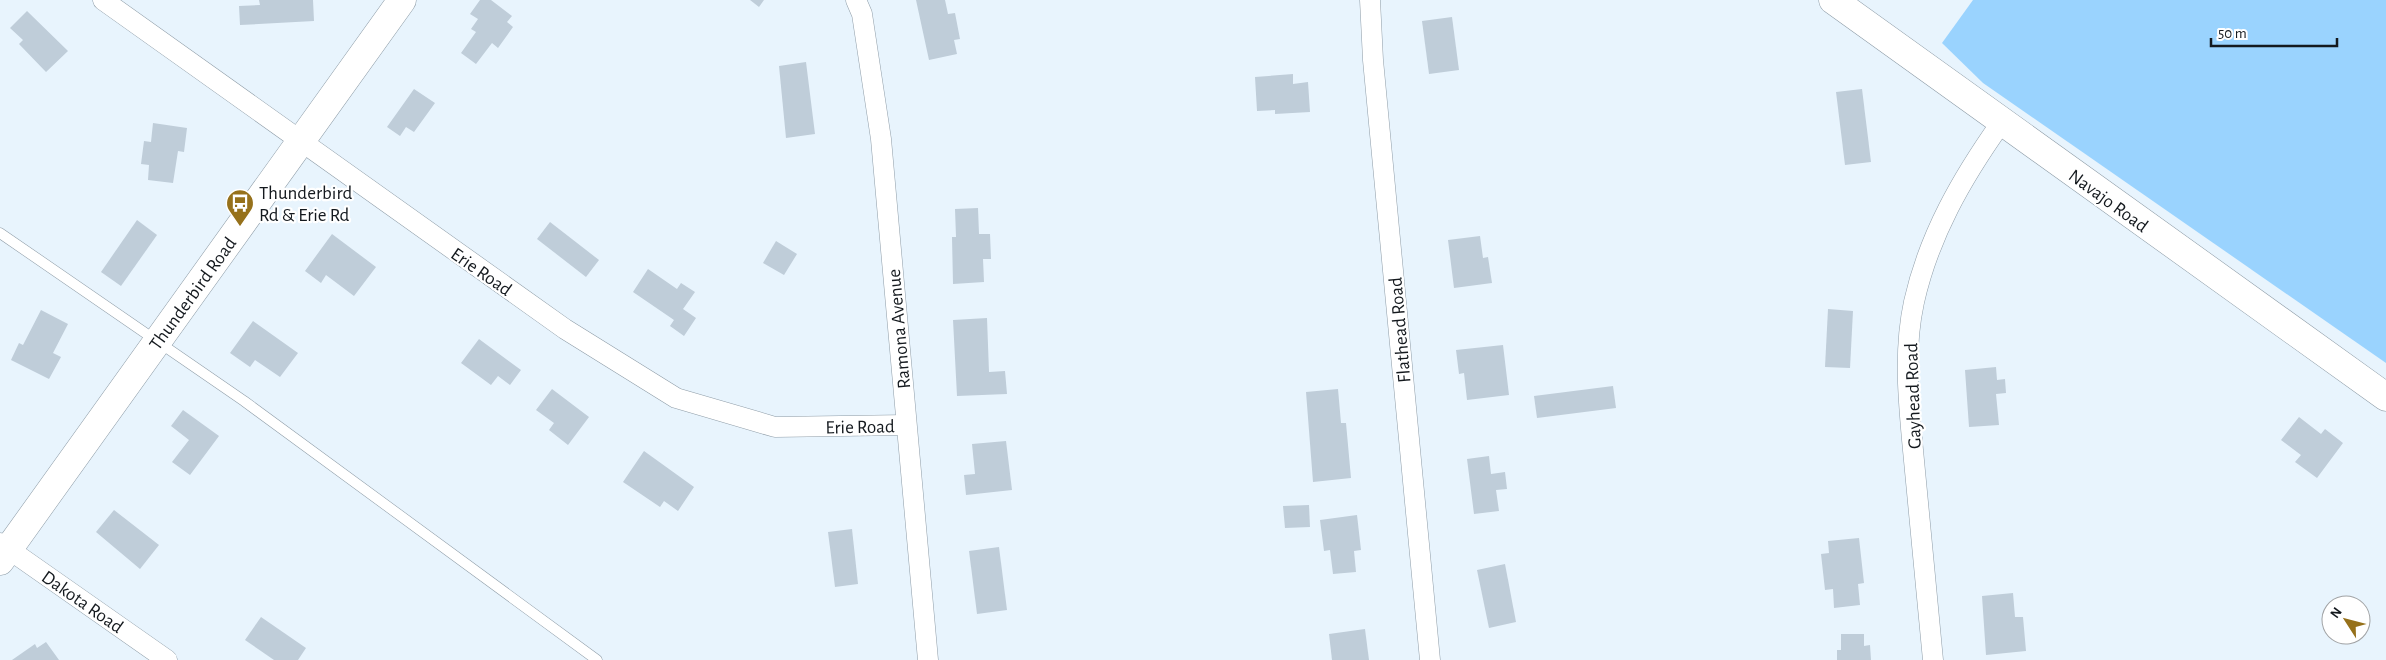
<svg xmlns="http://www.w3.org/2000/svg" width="2386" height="660" font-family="'Alegreya Sans',sans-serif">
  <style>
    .green { fill: #9ad3fe }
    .building { fill: #bfcdd9 }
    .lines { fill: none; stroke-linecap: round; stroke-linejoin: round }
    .lane-casing { stroke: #8e9ca7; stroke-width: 11 }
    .street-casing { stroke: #8e9ca7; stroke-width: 21 }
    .secondary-casing { stroke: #8e9ca7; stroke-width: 29 }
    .lane { stroke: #fff; stroke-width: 10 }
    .street { stroke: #fff; stroke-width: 20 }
    .secondary { stroke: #fff; stroke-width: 28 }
    .labels { text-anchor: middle; stroke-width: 4.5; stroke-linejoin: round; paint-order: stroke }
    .poi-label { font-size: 19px; fill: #14191e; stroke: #fff; text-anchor: start }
    .street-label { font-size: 19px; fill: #14191e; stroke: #fff }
  </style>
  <rect width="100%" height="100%" fill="#e8f4fd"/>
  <polygon class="green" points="1973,0 2386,0 2386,363 1983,83 1942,43"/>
  <g class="building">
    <polygon points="259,0 313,0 314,21 240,25 239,6 260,5"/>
    <polygon points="480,0 491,0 512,16 507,22 513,27 498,48 492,43 476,64 461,53 476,32 471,29 478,19 470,14"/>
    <polygon points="750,0 764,0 759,7"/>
    <polygon points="916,0 945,0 948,14 955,13 960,39 954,40 957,54 929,60"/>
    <polygon points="27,11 68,51 46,72 19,44 23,40 10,28"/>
    <polygon points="1452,17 1459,70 1429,74 1422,21"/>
    <polygon points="806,62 815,134 786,138 779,66"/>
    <polygon points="1293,74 1293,84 1308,82 1310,112 1275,114 1275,110 1257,111 1255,77"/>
    <polygon points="414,89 435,103 414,132 406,127 400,136 387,127"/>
    <polygon points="1862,89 1871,162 1845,165 1836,92"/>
    <polygon points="153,123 187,128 184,152 178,151 173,183 148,180 149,165 141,164 144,141 151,142"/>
    <polygon points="978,208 979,234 990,234 991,259 983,259 984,282 953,284 952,237 956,237 955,209"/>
    <polygon points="137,220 157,235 121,286 101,272"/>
    <polygon points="550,222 599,260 586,277 537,239"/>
    <polygon points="332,234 376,267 354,296 326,275 321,283 305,271"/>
    <polygon points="1480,236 1483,258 1488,257 1492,283 1454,288 1448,240"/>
    <polygon points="776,241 797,254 784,275 763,263"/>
    <polygon points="648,269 677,289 681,283 695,292 683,309 696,318 684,336 670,326 674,320 633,292"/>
    <polygon points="1828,309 1853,311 1850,368 1825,367"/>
    <polygon points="41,310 68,324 53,353 61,357 49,379 11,360 19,343 23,345"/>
    <polygon points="987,318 989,372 1005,371 1007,394 957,396 953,320"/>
    <polygon points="253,321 298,353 280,377 255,360 250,367 230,353"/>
    <polygon points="479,339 521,370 510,385 498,376 491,385 461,363"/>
    <polygon points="1503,345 1509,395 1467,400 1464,373 1459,374 1456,350"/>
    <polygon points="1996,367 1997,380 2005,379 2006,393 1996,394 1999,425 1969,427 1965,370"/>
    <polygon points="1613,386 1616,408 1537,418 1534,396"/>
    <polygon points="552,389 589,417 568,445 549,430 554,423 536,410"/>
    <polygon points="1338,389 1341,423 1346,423 1351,478 1313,482 1306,392"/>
    <polygon points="183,410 219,436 190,475 172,462 189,440 171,426"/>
    <polygon points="2299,417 2321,434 2325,429 2343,443 2317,478 2295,462 2301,455 2281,440"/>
    <polygon points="1006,441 1012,490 966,495 964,475 975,474 972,444"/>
    <polygon points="644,451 694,487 678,511 664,501 660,507 623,482"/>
    <polygon points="1489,456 1491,474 1505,472 1507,489 1496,490 1499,511 1474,514 1467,459"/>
    <polygon points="1309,505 1310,527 1285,528 1283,506"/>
    <polygon points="114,510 159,545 140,569 96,532"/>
    <polygon points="1357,515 1361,550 1354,551 1356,572 1333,574 1330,550 1324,551 1320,520"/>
    <polygon points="852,529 858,584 835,587 828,532"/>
    <polygon points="1859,538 1864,583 1858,584 1860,605 1834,608 1833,589 1825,590 1821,554 1829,553 1828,541"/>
    <polygon points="999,547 1007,610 977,614 969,551"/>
    <polygon points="1505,564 1516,622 1489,628 1477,570"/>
    <polygon points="2013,593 2015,617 2023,617 2026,651 1986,655 1982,596"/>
    <polygon points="261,617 306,648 298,660 274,660 245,640"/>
    <polygon points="1365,629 1369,660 1332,660 1329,634"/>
    <polygon points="1841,634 1864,634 1864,646 1870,645 1871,660 1837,660 1837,650 1841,650"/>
    <polygon points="46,642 59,660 12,660 35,644 37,648"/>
  </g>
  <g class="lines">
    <g class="lane-casing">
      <polyline id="lane" points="0,233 244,401 597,660"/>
    </g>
    <g class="street-casing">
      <g id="street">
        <polyline points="103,0 565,329 676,398 775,427 906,425"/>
        <polyline points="856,0 862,14 881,139 928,660"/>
        <polyline points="1370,0 1373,60 1430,660"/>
        <polyline points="0,543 167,660"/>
        <path d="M1933,660c-6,-63 -12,-126 -18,-189 -5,-55 -13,-114 -1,-169 15,-67 48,-124 87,-179"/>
      </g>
    </g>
    <g class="secondary-casing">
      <g id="secondary">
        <polyline points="1833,0 2386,397"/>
        <polyline points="0,561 402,0"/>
      </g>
    </g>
    <use href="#lane" class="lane"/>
    <use href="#street" class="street"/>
    <use href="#secondary" class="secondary"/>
  </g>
  <defs>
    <g id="bus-pin" transform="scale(1.4375)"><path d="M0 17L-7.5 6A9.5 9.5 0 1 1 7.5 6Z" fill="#96711b" stroke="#fff"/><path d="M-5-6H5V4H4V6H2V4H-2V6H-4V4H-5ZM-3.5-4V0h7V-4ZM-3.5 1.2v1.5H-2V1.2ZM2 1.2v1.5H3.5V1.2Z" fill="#fff"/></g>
  </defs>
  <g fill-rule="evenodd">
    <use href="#bus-pin" x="240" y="203"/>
  </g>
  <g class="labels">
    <g class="poi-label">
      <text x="259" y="199">Thunderbird<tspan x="259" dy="22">Rd &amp; Erie Rd</tspan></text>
    </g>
    <g class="street-label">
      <text transform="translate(2109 200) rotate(36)" y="7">Navajo Road</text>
      <text transform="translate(482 271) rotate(35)" y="7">Erie Road</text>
      <text transform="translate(192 293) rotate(-54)" y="7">Thunderbird Road</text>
      <text transform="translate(898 329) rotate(-95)" y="7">Ramona Avenue</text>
      <text transform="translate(1399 330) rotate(-95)" y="7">Flathead Road</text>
      <text transform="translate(1912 396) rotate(-92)" y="7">Gayhead Road</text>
      <text transform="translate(860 426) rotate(-1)" y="7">Erie Road</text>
      <text transform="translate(83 601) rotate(35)" y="7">Dakota Road</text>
    </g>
  </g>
  <g transform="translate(2346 620) rotate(306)"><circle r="24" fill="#ffffff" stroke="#a1a3a5"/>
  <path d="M0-4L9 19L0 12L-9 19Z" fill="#96711b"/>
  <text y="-8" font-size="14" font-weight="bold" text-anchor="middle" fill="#14191e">N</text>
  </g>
  <path d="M2211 38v8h126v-8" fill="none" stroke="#14191e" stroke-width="2.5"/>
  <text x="2218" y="38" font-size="15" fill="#14191e" stroke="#ffffff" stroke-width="4" paint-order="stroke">50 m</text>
</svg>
